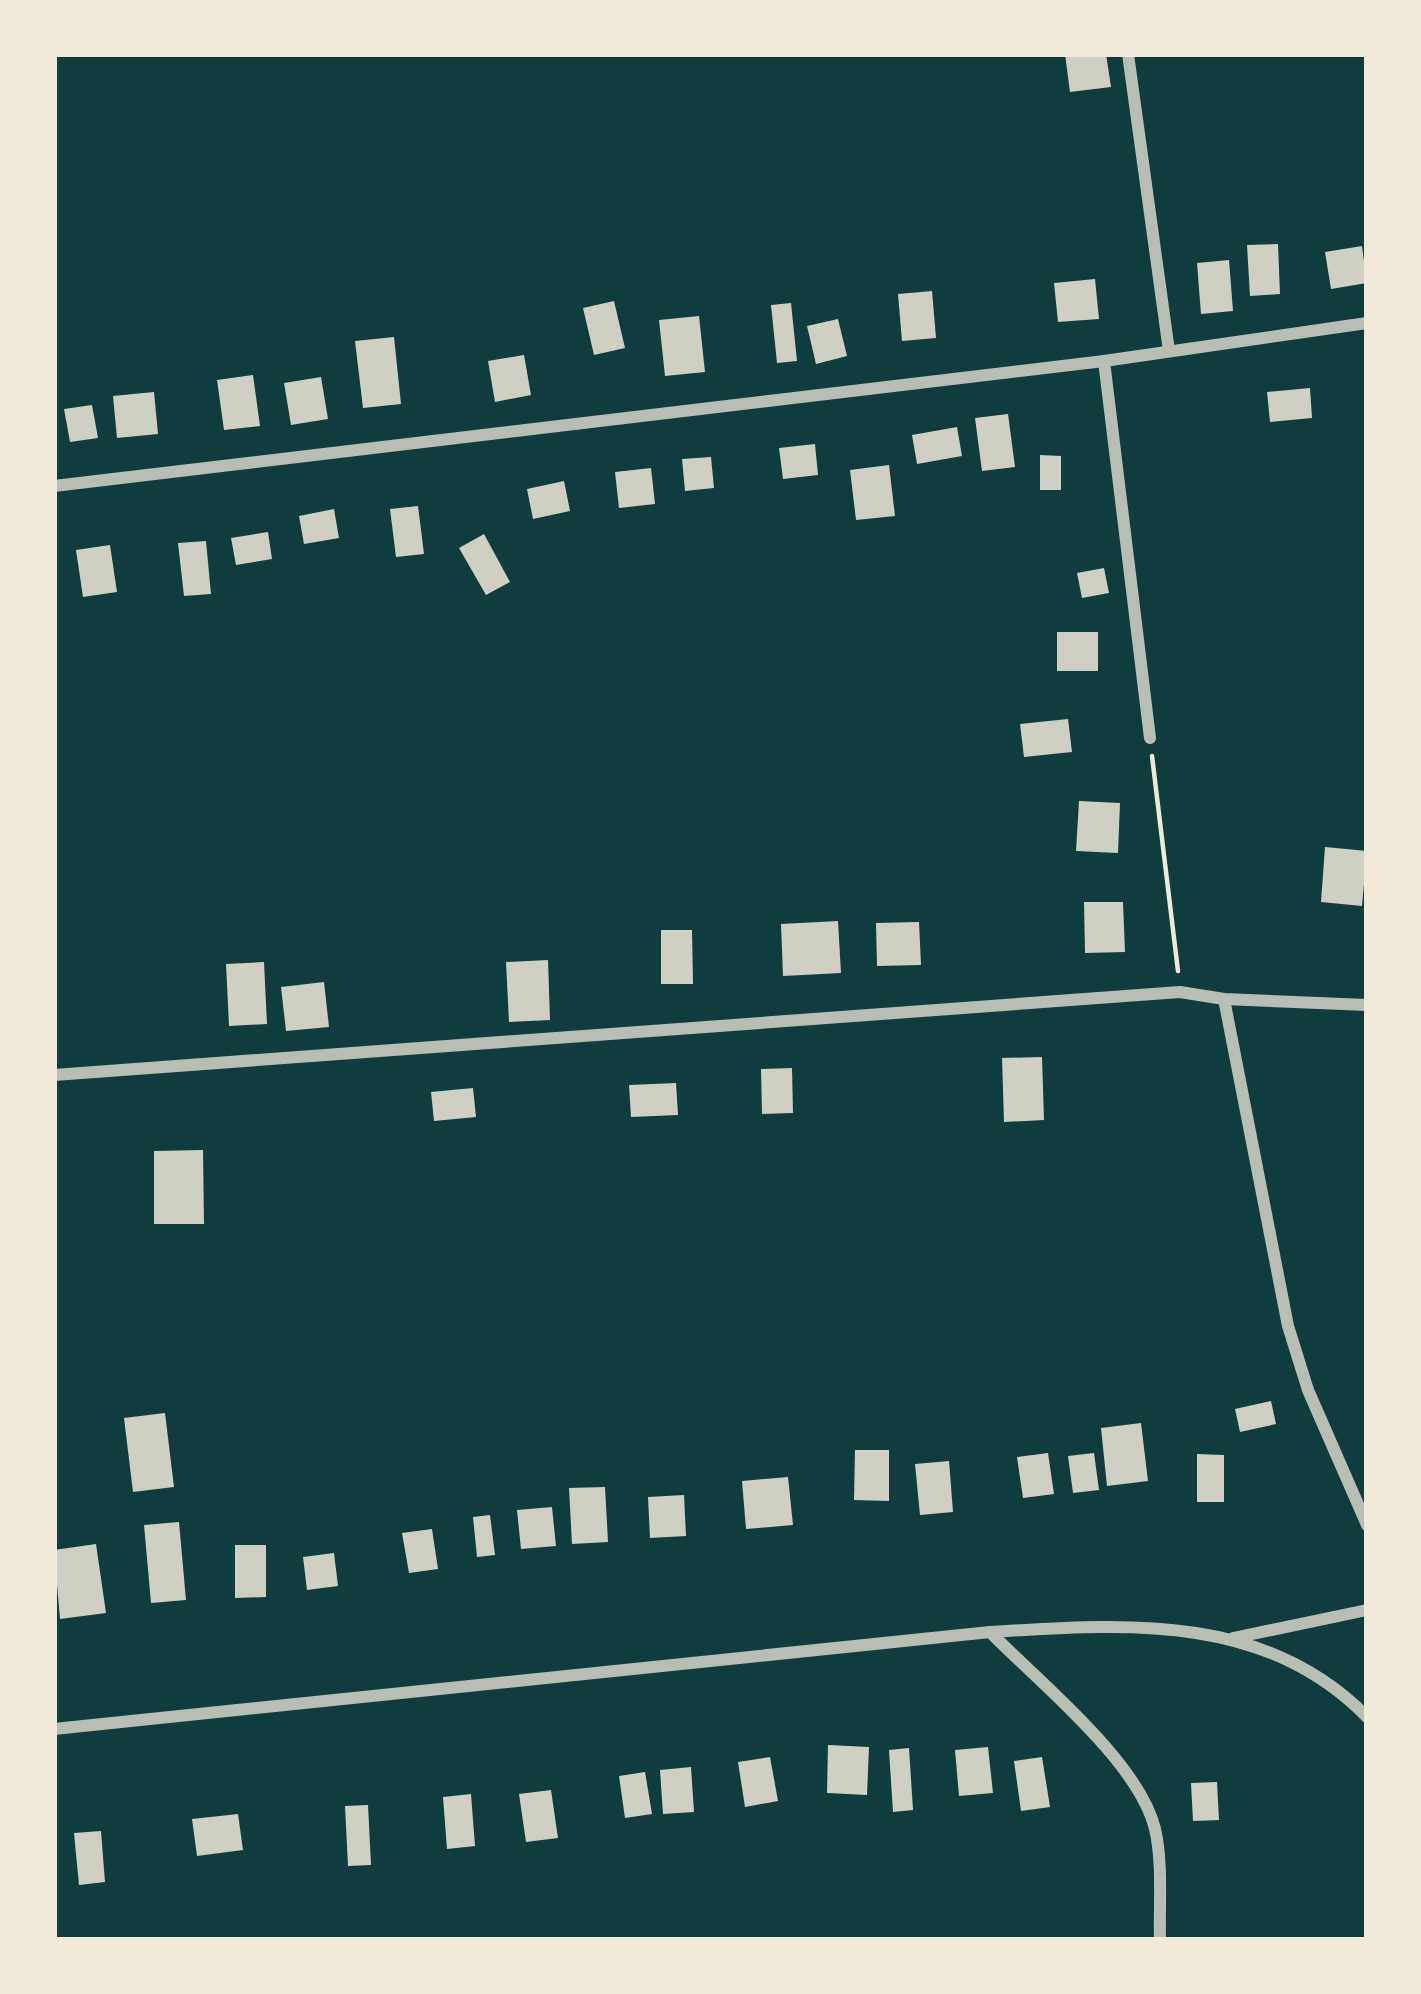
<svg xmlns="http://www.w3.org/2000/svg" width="1421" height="1994" font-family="'IBM Plex Sans',sans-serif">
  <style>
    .building { fill: #cfcfc3 }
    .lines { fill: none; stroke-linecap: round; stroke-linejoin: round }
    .path { stroke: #f1e9da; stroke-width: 4.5 }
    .minor { stroke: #b8beb3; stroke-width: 12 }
  </style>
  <rect width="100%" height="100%" fill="#0f3d3e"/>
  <g class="building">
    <polygon points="1065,54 1106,54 1111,87 1070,92"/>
    <polygon points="1278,244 1280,294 1250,296 1247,245"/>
    <polygon points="1362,246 1367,283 1331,289 1325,252"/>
    <polygon points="1229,260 1233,311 1201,314 1197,263"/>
    <polygon points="1095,279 1099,319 1058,322 1054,283"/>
    <polygon points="932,291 936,338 902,341 898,294"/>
    <polygon points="614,301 625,348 594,355 583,308"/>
    <polygon points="791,303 797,361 777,363 771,305"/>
    <polygon points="699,316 705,372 665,376 659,320"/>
    <polygon points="838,319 847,356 816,364 807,326"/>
    <polygon points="394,337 401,404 363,408 355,341"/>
    <polygon points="524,355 531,395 495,402 488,361"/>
    <polygon points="253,375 260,426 224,430 217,380"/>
    <polygon points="321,377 328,419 291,425 284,383"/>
    <polygon points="1310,388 1312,418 1270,422 1267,392"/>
    <polygon points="154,392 158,434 117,438 113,396"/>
    <polygon points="92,405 98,438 70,442 64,409"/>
    <polygon points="1008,414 1015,467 982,471 975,418"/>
    <polygon points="957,427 962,456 917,464 912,435"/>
    <polygon points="815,444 818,475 783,479 779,448"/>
    <polygon points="1040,455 1061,456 1061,490 1040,490"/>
    <polygon points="711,457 714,488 685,491 682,459"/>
    <polygon points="889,465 895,516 856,520 850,470"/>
    <polygon points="651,468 655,504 619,508 615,472"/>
    <polygon points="564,481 570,511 533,519 527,489"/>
    <polygon points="418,506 424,554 396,557 390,509"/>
    <polygon points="334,509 339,538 304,544 299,516"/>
    <polygon points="268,532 272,559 236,565 231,538"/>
    <polygon points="484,534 510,582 486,595 459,548"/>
    <polygon points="206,541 211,594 184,596 178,543"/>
    <polygon points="110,545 117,592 83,597 76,550"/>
    <polygon points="1104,568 1109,593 1082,598 1077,573"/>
    <rect x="1057" y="632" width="41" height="39"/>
    <polygon points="1068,719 1072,752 1024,757 1020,724"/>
    <polygon points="1079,801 1120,803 1118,853 1076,851"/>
    <polygon points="1325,847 1367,851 1362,906 1321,902"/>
    <polygon points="1084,902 1123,902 1125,952 1085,953"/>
    <polygon points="838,921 841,973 783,976 781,924"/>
    <polygon points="919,922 921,965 877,966 876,923"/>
    <polygon points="661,930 692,930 693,984 661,984"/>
    <polygon points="548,960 550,1020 509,1022 506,962"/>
    <polygon points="264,962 267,1024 229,1026 226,964"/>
    <polygon points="324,982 329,1027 286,1031 281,987"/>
    <polygon points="1042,1057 1044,1120 1004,1122 1002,1058"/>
    <polygon points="792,1068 793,1113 762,1114 761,1069"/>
    <polygon points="676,1083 678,1115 631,1117 629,1085"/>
    <polygon points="473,1088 476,1117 434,1121 431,1092"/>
    <polygon points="203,1150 204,1224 154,1224 154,1151"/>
    <polygon points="1271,1401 1276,1424 1240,1432 1235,1409"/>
    <polygon points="165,1413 174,1487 133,1492 124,1418"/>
    <polygon points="1141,1423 1148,1481 1107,1486 1101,1428"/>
    <polygon points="855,1450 889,1450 889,1501 854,1500"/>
    <polygon points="1048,1453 1054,1494 1023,1498 1017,1457"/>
    <polygon points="1094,1453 1099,1490 1073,1493 1068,1456"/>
    <polygon points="1197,1454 1224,1455 1224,1502 1197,1502"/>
    <polygon points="949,1461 953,1512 920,1515 915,1464"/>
    <polygon points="788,1477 793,1525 746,1529 742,1481"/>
    <polygon points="605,1487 608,1542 572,1544 569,1488"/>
    <polygon points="684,1495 686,1536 650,1538 648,1497"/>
    <polygon points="552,1507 556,1546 521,1549 517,1510"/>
    <polygon points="490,1515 495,1555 477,1557 473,1517"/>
    <polygon points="179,1522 186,1600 151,1603 144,1525"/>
    <polygon points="432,1529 438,1569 409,1573 402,1533"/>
    <polygon points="96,1544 106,1613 60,1619 54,1550"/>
    <polygon points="235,1545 266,1545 266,1597 235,1598"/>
    <polygon points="334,1553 338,1586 307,1590 303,1557"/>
    <polygon points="828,1745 869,1747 867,1795 827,1793"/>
    <polygon points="988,1747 993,1793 959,1796 955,1750"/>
    <polygon points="909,1748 913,1810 893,1812 889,1750"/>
    <polygon points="770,1757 778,1801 745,1807 738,1762"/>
    <polygon points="1042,1757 1050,1807 1021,1811 1014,1761"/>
    <polygon points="691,1767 694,1812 663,1814 660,1770"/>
    <polygon points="645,1772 652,1814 625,1818 619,1776"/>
    <polygon points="1217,1782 1219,1820 1193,1821 1191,1783"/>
    <polygon points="551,1790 558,1838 526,1842 519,1794"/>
    <polygon points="471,1794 475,1846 447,1849 443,1797"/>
    <polygon points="368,1805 371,1865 348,1866 345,1806"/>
    <polygon points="238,1814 243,1850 197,1856 192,1819"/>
    <polygon points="101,1831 105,1882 79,1885 74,1833"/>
  </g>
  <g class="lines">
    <polyline class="path" points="1152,756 1178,971"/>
    <g class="minor">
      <polyline points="1128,54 1169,351"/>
      <polyline points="1104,361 1150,738"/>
      <polyline points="54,486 1104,361 1367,323"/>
      <polyline points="1224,999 1288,1326 1308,1390 1367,1525"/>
      <polyline points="54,1075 1180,992 1224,999 1367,1005"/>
      <path d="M990,1632c49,50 149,130 165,197 8,34 4,76 5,111"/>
      <polyline points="1233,1638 1367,1610"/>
      <path d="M54,1729l936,-97c134,-8 274,-20 377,85"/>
    </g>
  </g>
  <rect width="1421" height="1994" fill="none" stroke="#f1e9da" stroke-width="114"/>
</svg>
